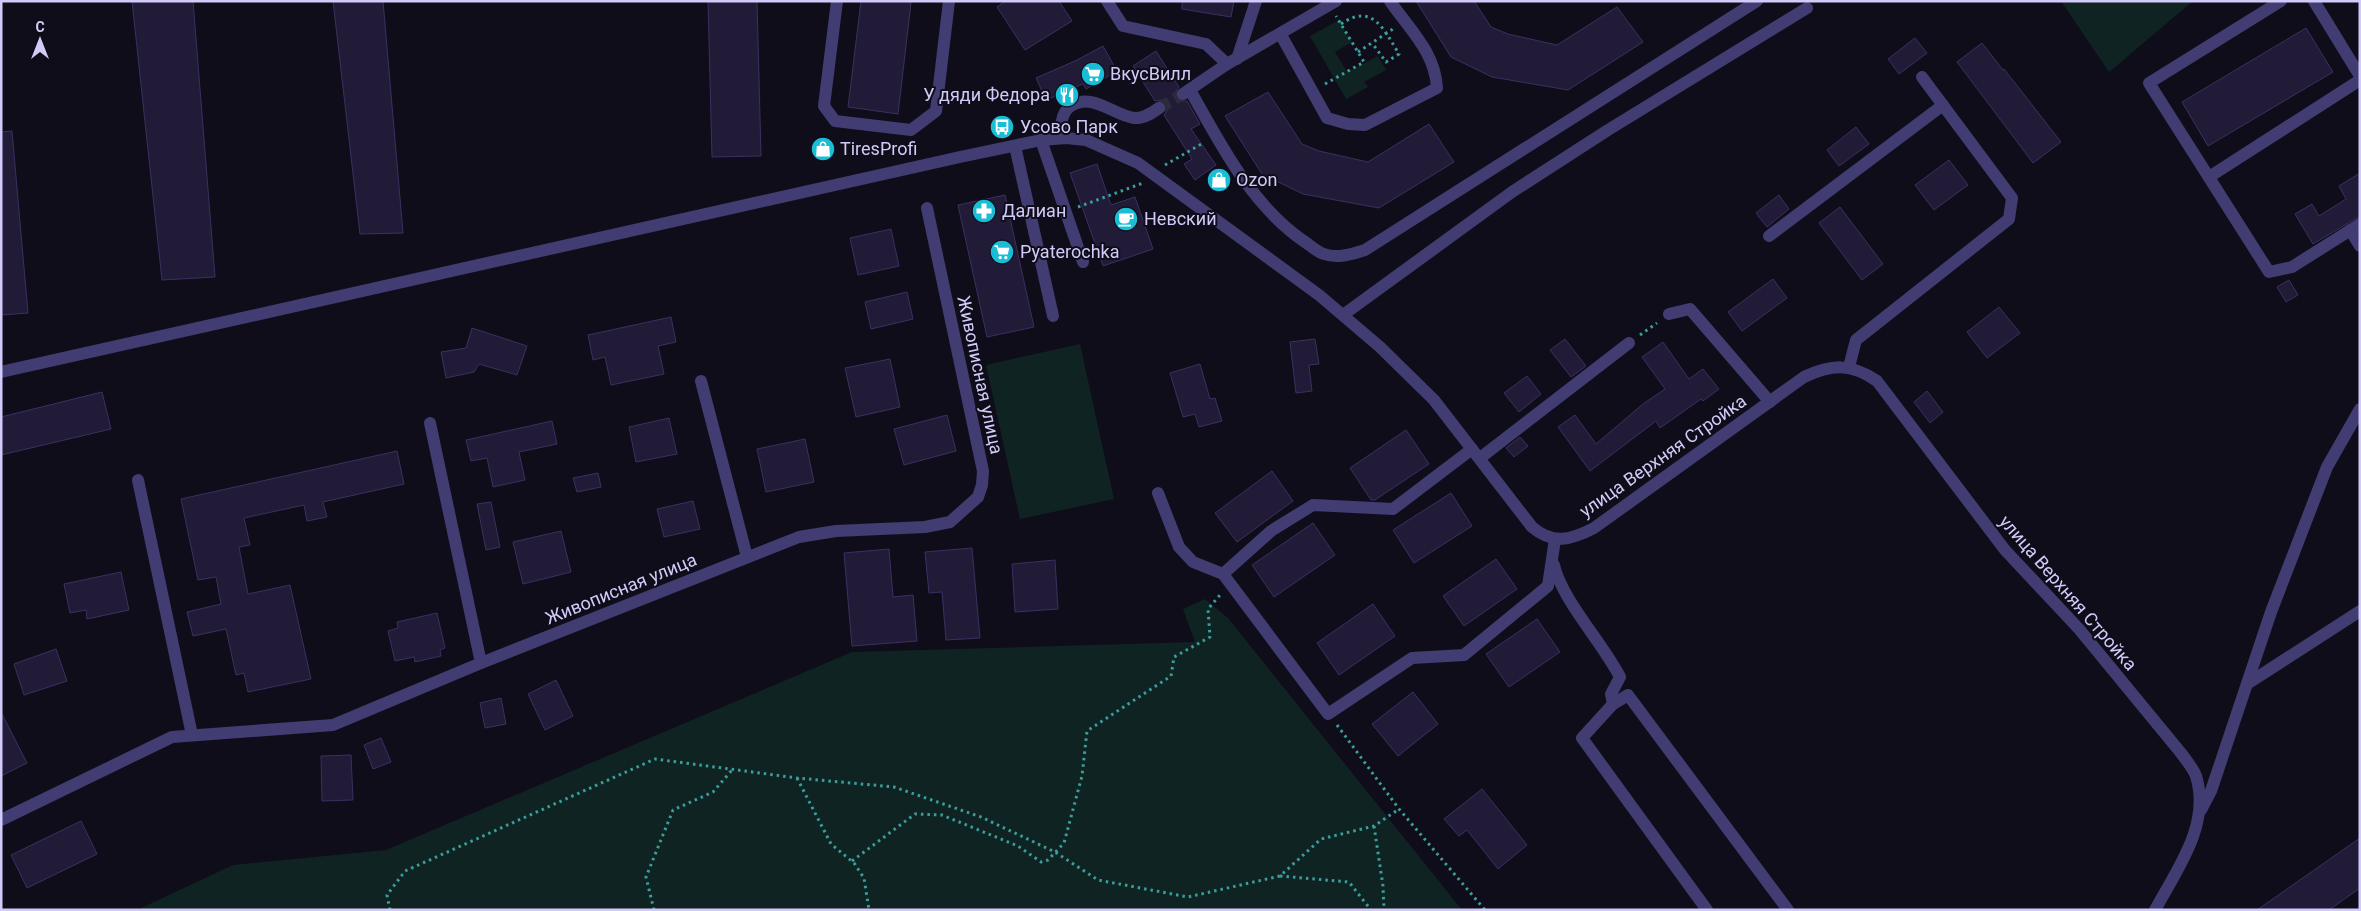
<svg xmlns="http://www.w3.org/2000/svg" width="2361" height="911" font-family="Roboto,sans-serif">
  <style>
    .green { fill: #102323 }
    .building { fill: #221b38; stroke: #3b3061 }
    .lines { fill: none; stroke-linecap: round; stroke-linejoin: round }
    .minor-tunnel { stroke: #2c2a3b; stroke-width: 12; stroke-dasharray: 12 6; stroke-linecap: butt }
    .path { stroke: #3a9e9b; stroke-width: 3; stroke-dasharray: 2.5 4; stroke-linecap: butt }
    .minor { stroke: #413d73; stroke-width: 12 }
    .labels { text-anchor: middle; stroke-width: 4; stroke-linejoin: round; paint-order: stroke }
    .poi-label { font-size: 18px; fill: #d2cbf9; stroke: #0f0d19; text-anchor: start }
    .street-label { font-size: 18px; fill: #d2cbf9; stroke: #0f0d19 }
  </style>
  <rect width="100%" height="100%" fill="#0f0d19"/>
  <g class="green">
    <polygon points="2061,1 2193,1 2109,72"/>
    <polygon points="1339,20 1352,42 1335,52 1347,72 1378,56 1386,70 1364,82 1368,87 1346,99 1310,36"/>
    <polygon points="1080,344 1114,499 1020,519 986,365"/>
    <polygon points="1205,599 1228,618 1462,910 137,910 233,865 386,850 852,652 1195,642 1183,609"/>
  </g>
  <g class="building">
    <polygon points="132,1 193,1 215,277 162,280"/>
    <polygon points="333,1 383,1 403,233 360,234"/>
    <polygon points="708,1 757,1 761,156 712,157"/>
    <polygon points="861,1 905,1 911,3 898,114 848,107"/>
    <polygon points="1006,1 1059,1 1072,21 1025,50 997,7"/>
    <polygon points="1182,1 1234,1 1231,17 1182,9"/>
    <polygon points="1416,1 1474,1 1491,27 1508,34 1557,45 1617,7 1643,42 1568,90 1492,77 1451,57"/>
    <polygon points="2306,28 2333,72 2208,146 2182,102"/>
    <polygon points="1915,38 1927,53 1899,74 1888,59"/>
    <polygon points="1982,43 2003,70 2004,69 2061,142 2033,163 1957,62"/>
    <polygon points="1103,46 1117,71 1086,89 1083,84 1046,100 1036,78 1077,60"/>
    <polygon points="1156,51 1179,87 1176,91 1176,98 1180,101 1187,101 1200,124 1191,129 1216,165 1195,180 1184,164 1192,159 1164,115 1167,111 1166,104 1162,100 1155,101 1133,66"/>
    <polygon points="1268,92 1302,144 1319,151 1368,162 1429,124 1454,162 1379,208 1303,194 1262,174 1225,116"/>
    <polygon points="1856,127 1869,144 1839,166 1827,150"/>
    <polygon points="12,131 28,313 1,315 1,132"/>
    <polygon points="1949,160 1968,185 1934,210 1915,185"/>
    <polygon points="1097,164 1111,205 1135,197 1153,249 1103,266 1070,173"/>
    <polygon points="2360,173 2360,216 2313,244 2295,214 2312,204 2319,216 2346,199 2339,186"/>
    <polygon points="1005,195 1034,327 987,337 958,205"/>
    <polygon points="1779,195 1789,209 1767,227 1756,213"/>
    <polygon points="1840,207 1883,264 1862,280 1819,223"/>
    <polygon points="891,229 899,266 858,275 850,238"/>
    <polygon points="1773,279 1787,298 1742,331 1728,312"/>
    <polygon points="2289,280 2298,295 2286,302 2277,287"/>
    <polygon points="907,292 913,319 871,329 865,302"/>
    <polygon points="1999,307 2020,333 1987,358 1967,332"/>
    <polygon points="671,317 676,342 658,346 664,374 611,385 605,357 593,360 588,335"/>
    <polygon points="472,328 527,346 517,375 479,364 474,372 446,378 441,352 466,348"/>
    <polygon points="1315,339 1319,364 1309,365 1312,391 1296,393 1290,342"/>
    <polygon points="1565,339 1586,366 1571,377 1550,350"/>
    <polygon points="1663,342 1689,379 1703,369 1719,389 1703,401 1701,399 1660,428 1656,421 1590,471 1558,427 1575,415 1596,444 1643,404 1665,389 1642,357"/>
    <polygon points="890,359 900,407 856,417 845,368"/>
    <polygon points="1200,364 1210,399 1215,398 1222,421 1199,427 1195,414 1183,417 1170,373"/>
    <polygon points="1527,376 1541,394 1519,412 1504,393"/>
    <polygon points="1927,391 1943,412 1930,423 1914,402"/>
    <polygon points="102,392 111,429 1,455 1,417"/>
    <polygon points="947,415 956,451 904,465 894,429"/>
    <polygon points="669,418 677,454 636,462 629,427"/>
    <polygon points="552,421 557,444 519,452 525,480 493,487 487,458 471,461 466,440"/>
    <polygon points="1406,430 1429,464 1375,500 1371,500 1350,468"/>
    <polygon points="1520,437 1528,446 1514,457 1506,448"/>
    <polygon points="805,439 814,482 766,492 757,449"/>
    <polygon points="397,451 404,484 323,502 327,517 307,521 304,505 244,518 250,545 239,547 248,594 290,585 311,679 248,692 244,673 236,675 226,629 193,636 187,612 221,604 216,577 198,580 181,499"/>
    <polygon points="1272,471 1293,501 1237,542 1215,513"/>
    <polygon points="598,473 601,487 577,492 573,478"/>
    <polygon points="1451,493 1472,526 1414,563 1393,530"/>
    <polygon points="693,501 700,529 664,537 657,509"/>
    <polygon points="491,502 500,547 486,550 477,504"/>
    <polygon points="1313,523 1335,555 1274,597 1252,565"/>
    <polygon points="561,531 571,572 523,584 513,542"/>
    <polygon points="972,548 980,638 946,640 942,592 929,593 925,552"/>
    <polygon points="889,549 893,597 913,595 917,641 852,646 844,553"/>
    <polygon points="1496,559 1517,589 1464,626 1443,596"/>
    <polygon points="1055,560 1058,609 1015,612 1012,564"/>
    <polygon points="121,572 129,610 87,619 86,610 70,613 64,584"/>
    <polygon points="1373,604 1395,636 1339,675 1317,643"/>
    <polygon points="437,613 445,648 440,650 441,656 415,662 414,657 395,661 388,631 398,628 397,622"/>
    <polygon points="1537,619 1560,652 1509,687 1486,654"/>
    <polygon points="56,649 67,681 24,695 14,664"/>
    <polygon points="556,680 573,716 545,730 528,694"/>
    <polygon points="1413,692 1438,724 1398,756 1372,724"/>
    <polygon points="501,698 506,724 485,728 480,703"/>
    <polygon points="1,712 27,763 1,776"/>
    <polygon points="381,738 391,762 373,769 364,745"/>
    <polygon points="351,755 353,800 322,801 321,756"/>
    <polygon points="1482,789 1527,845 1498,869 1467,830 1459,836 1444,819"/>
    <polygon points="81,821 97,854 27,888 11,855"/>
    <polygon points="2360,838 2360,888 2329,910 2257,910"/>
  </g>
  <g class="lines">
    <polyline class="minor-tunnel" points="1159,108 1183,94"/>
    <g class="path">
      <path d="M1341,24c32,-22 43,6 58,30l-13,8 -14,-19"/>
      <polyline points="1358,52 1393,29"/>
      <polyline points="1325,84 1364,62 1336,16"/>
      <polyline points="1165,165 1203,143"/>
      <polyline points="1078,207 1143,183"/>
      <polyline points="1640,335 1657,323"/>
      <polyline points="1337,725 1399,809 1485,910"/>
      <polyline points="797,778 831,844 854,863 864,878 869,910"/>
      <polyline points="1374,826 1383,886 1384,910"/>
      <polyline points="852,861 915,814 942,815 1018,846 1041,862 1048,860 1064,843 1082,776 1087,731 1171,676 1174,657 1210,637 1208,609 1220,595"/>
      <polyline points="1280,876 1349,882 1371,910"/>
      <polyline points="390,910 387,895 405,871 655,759 797,778 894,787 981,817 1055,852 1098,880 1188,897 1280,876 1321,839 1374,826 1399,809"/>
      <polyline points="654,910 646,877 673,810 713,792 732,770"/>
    </g>
    <g class="minor">
      <polyline points="837,1 824,106 835,121 911,130 936,111 949,1"/>
      <polyline points="1107,1 1123,26 1206,44 1227,64"/>
      <polyline points="2281,1 2149,83 2269,272 2292,267 2360,224"/>
      <polyline points="2314,1 2360,76"/>
      <path d="M1281,35l46,83 21,6 17,1 72,-37c-2,-36 -27,-58 -47,-87"/>
      <polyline points="1237,59 1256,1"/>
      <path d="M1190,90c31,55 61,115 115,152 5,3 12,10 19,12 13,5 28,0 41,-4l392,-249"/>
      <polyline points="1183,94 1227,64 1336,1"/>
      <path d="M1062,138c-1,-11 -2,-25 9,-32 21,-14 42,9 63,12 9,1 18,-5 25,-10"/>
      <polyline points="1041,140 1083,262"/>
      <polyline points="1015,146 1053,316"/>
      <polyline points="2209,177 2360,80"/>
      <polyline points="2350,230 2360,246"/>
      <polyline points="1769,236 1943,105"/>
      <polyline points="1669,314 1690,309 1770,402"/>
      <polyline points="1343,315 1512,192 1608,130 1807,8"/>
      <polyline points="1849,367 1856,340 2009,219 2012,198 1922,77"/>
      <path d="M1,372l959,-215 81,-17 25,-2 20,2 52,23 181,132 61,52 54,53 98,127c21,18 39,13 62,1l210,-151c28,-13 47,-14 73,4l128,169 74,79 102,124c5,7 12,15 15,23 15,49 -19,93 -41,134"/>
      <polyline points="701,381 747,557"/>
      <polyline points="430,423 481,663"/>
      <polyline points="1480,458 1629,343"/>
      <polyline points="138,480 192,735"/>
      <polyline points="1158,493 1179,547 1193,562 1223,574 1328,714 1412,658 1464,655 1548,586 1555,539"/>
      <path d="M1554,565c8,35 48,77 66,112l-9,17 2,10 15,-9 160,215"/>
      <polyline points="1223,574 1271,531 1313,505 1393,509 1472,449"/>
      <polyline points="2247,684 2360,611"/>
      <polyline points="1613,704 1582,738 1707,910"/>
      <polyline points="2201,810 2211,791 2271,612 2327,467 2360,409"/>
      <polyline points="1,820 172,737 333,725 481,663 799,537 836,531 925,527 950,522 978,497 982,485 983,471 927,208"/>
    </g>
  </g>
  <defs>
    <g id="supermarket-disc" transform="scale(1.25)"><circle r="9.5" fill="#1abdd6" stroke="#0f0d19"/><path d="M-6-5.5h2.5l.6 2H6L4.5 2H-2.5L-4.4-4H-6ZM-1.5 3.2a1.3 1.3 0 1 0 .1 0ZM3 3.2a1.3 1.3 0 1 0 .1 0Z" fill="#fff"/></g>
    <g id="restaurant-disc" transform="scale(1.25)"><circle r="9.5" fill="#1abdd6" stroke="#0f0d19"/><path d="M-5-6h1v4h1v-4h1v4h1v-4h1v5L-1.5 .5V6h-2V.5L-5-1ZM5-6V6H3V1.5H1.5Q1.5-4 5-6Z" fill="#fff"/></g>
    <g id="bus-disc" transform="scale(1.25)"><circle r="9.5" fill="#1abdd6" stroke="#0f0d19"/><path d="M-5-6H5V4H4V6H2V4H-2V6H-4V4H-5ZM-3.5-4V0h7V-4ZM-3.5 1.2v1.5H-2V1.2ZM2 1.2v1.5H3.5V1.2Z" fill="#fff"/></g>
    <g id="shop-disc" transform="scale(1.25)"><circle r="9.5" fill="#1abdd6" stroke="#0f0d19"/><path d="M-5-2.5h2.3a2.7 3.5 0 0 1 5.4 0H5L5.5 6h-11ZM-1.5-2.5h3a1.5 2.3 0 0 0-3 0Z" fill="#fff"/></g>
    <g id="pharmacy-disc" transform="scale(1.25)"><circle r="9.5" fill="#1abdd6" stroke="#0f0d19"/><path d="M-2-6h4v4h4v4h-4v4h-4v-4h-4v-4h4Z" fill="#fff"/></g>
    <g id="cafe-disc" transform="scale(1.25)"><circle r="9.5" fill="#1abdd6" stroke="#0f0d19"/><path d="M-5.5-4.5H6V0H3Q3 3.5 0 3.5H-2.5Q-5.5 3.5-5.5 0ZM3-3.2v2h1.7v-2ZM-6 4.5H4V6H-6Z" fill="#fff"/></g>
  </defs>
  <g fill-rule="evenodd">
    <use href="#supermarket-disc" x="1093" y="74"/>
    <use href="#restaurant-disc" x="1067" y="95"/>
    <use href="#bus-disc" x="1002" y="127"/>
    <use href="#shop-disc" x="823" y="149"/>
    <use href="#shop-disc" x="1219" y="180"/>
    <use href="#pharmacy-disc" x="984" y="211"/>
    <use href="#cafe-disc" x="1126" y="219"/>
    <use href="#supermarket-disc" x="1002" y="252"/>
  </g>
  <g class="labels">
    <g class="poi-label">
      <text x="1110" y="80">ВкусВилл</text>
      <text x="1050" y="101" text-anchor="end">У дяди Федора</text>
      <text x="1020" y="133">Усово Парк</text>
      <text x="840" y="155">TiresProfi</text>
      <text x="1236" y="186">Ozon</text>
      <text x="1002" y="217">Далиан</text>
      <text x="1144" y="225">Невский</text>
      <text x="1020" y="258">Pyaterochka</text>
    </g>
    <g class="street-label">
      <text transform="translate(980 375) rotate(78)" y="6">Живописная улица</text>
      <text transform="translate(1663 456) rotate(-35)" y="6">улица Верхняя Стройка</text>
      <text transform="translate(621 589) rotate(-22)" y="6">Живописная улица</text>
      <text transform="translate(2068 593) rotate(49)" y="6">улица Верхняя Стройка</text>
    </g>
  </g>
  <rect width="2361" height="911" fill="none" stroke="#d2cbf9" stroke-width="5"/>
  <g transform="translate(40 40)" stroke="#0f0d19" stroke-width="4" paint-order="stroke">
  <path d="M0-4L9 19L0 12L-9 19Z" fill="#d2cbf9"/>
  <text y="-8" font-size="14" font-weight="bold" text-anchor="middle" fill="#d2cbf9">С</text>
  </g>
</svg>
